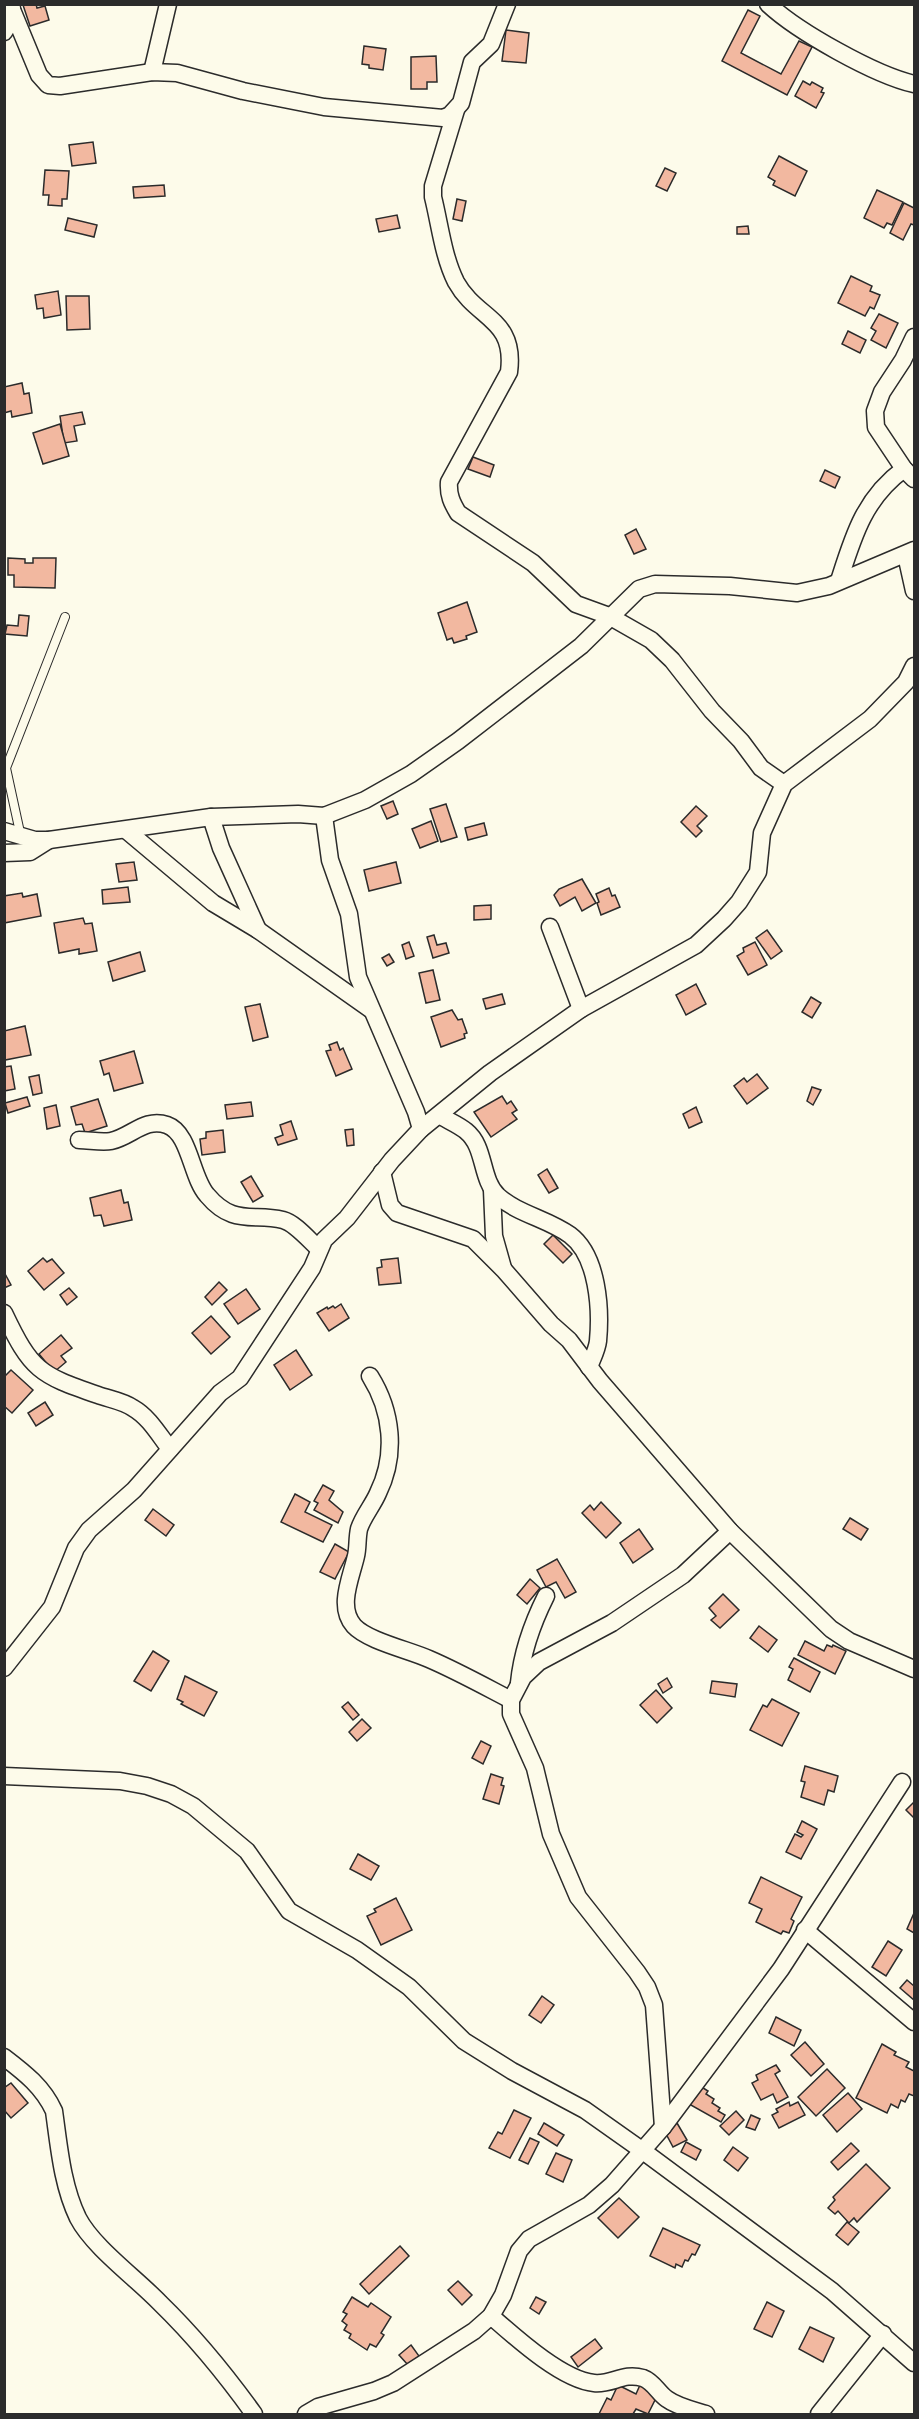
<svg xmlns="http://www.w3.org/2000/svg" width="919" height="2419" font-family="'PT Sans Narrow',sans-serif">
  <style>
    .building { fill: #f2b8a0; stroke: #2b2b2b; stroke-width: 1.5 }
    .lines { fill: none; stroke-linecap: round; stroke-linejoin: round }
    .service-casing { stroke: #2b2b2b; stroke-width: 10 }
    .minor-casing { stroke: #2b2b2b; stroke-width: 19 }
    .service { stroke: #fdfbea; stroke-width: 8 }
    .minor { stroke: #fdfbea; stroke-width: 16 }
  </style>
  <rect width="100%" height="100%" fill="#fdfbea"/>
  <g class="building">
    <polygon points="36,4 37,8 45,6 49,20 30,26 23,5"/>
    <polygon points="748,10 760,16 741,53 781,74 799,41 812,47 787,95 722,61"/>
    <polygon points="506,30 529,33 526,63 502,61"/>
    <polygon points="364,46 386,49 383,70 369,68 369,65 362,64"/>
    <polygon points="436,56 437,82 427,82 427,89 411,89 411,57"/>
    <polygon points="803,81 810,85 812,82 823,88 821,92 824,93 816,108 795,96"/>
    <polygon points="93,142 96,163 72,166 69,145"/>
    <polygon points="779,156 807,171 795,196 773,185 775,181 768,177"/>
    <polygon points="665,168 676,173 667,191 656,186"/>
    <polygon points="45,170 69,171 67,199 62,199 62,206 48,205 49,195 43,195"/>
    <polygon points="164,185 165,196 134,198 133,187"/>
    <polygon points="877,190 903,202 892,225 887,223 884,228 864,218"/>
    <polygon points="457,199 466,201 462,221 453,219"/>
    <polygon points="904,203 914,208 914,225 911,224 903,240 890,233"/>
    <polygon points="397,215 400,228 379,232 376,219"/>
    <polygon points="68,218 97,225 94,237 65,230"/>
    <polygon points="748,226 749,234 737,234 737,227"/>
    <polygon points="851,276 872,286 870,291 880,295 874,309 870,307 865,316 838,303"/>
    <polygon points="58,291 61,315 44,318 43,308 37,309 35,295"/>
    <polygon points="66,296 89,296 90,329 67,330"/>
    <polygon points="879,314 898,323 886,348 871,340 876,331 871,328"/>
    <polygon points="848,331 866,340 860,353 842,344"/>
    <polygon points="22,383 24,394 29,393 32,413 12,417 11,411 4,413 4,387"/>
    <polygon points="82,412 85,424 74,426 77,441 64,443 60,416"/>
    <polygon points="60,424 69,456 43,464 33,433"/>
    <polygon points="473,457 494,465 490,477 468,469"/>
    <polygon points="825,470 840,477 835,488 820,481"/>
    <polygon points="636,529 646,549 634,554 625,535"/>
    <polygon points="8,558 25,559 25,563 33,563 33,558 56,558 55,588 14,587 14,575 8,575"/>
    <polygon points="467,602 477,632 466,636 467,639 454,643 452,638 447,640 438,613"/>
    <polygon points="19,615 29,616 27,636 5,634 7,625 18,626"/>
    <polygon points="393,801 398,814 387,819 381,806"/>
    <polygon points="446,804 457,837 441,842 430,809"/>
    <polygon points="696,806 707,816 697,826 702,831 696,837 681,822"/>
    <polygon points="431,821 438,841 420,848 412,829"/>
    <polygon points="484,823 487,835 468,840 465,828"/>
    <polygon points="134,862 137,880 119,882 116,864"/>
    <polygon points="396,862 401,883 369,891 364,870"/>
    <polygon points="582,879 596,903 582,911 575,897 560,906 554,895 559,889"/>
    <polygon points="128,887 130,902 103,904 102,890"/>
    <polygon points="609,888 612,896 615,895 620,907 601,915 597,903 599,902 596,894"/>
    <polygon points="22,893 23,897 37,894 41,916 4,923 4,896"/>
    <polygon points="491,905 491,919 474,920 474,906"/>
    <polygon points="83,918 85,924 92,923 97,951 79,954 79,949 59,953 54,923"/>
    <polygon points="767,930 782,951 771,959 756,938"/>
    <polygon points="434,935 437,945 446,943 449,953 433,958 427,937"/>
    <polygon points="409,942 414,956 406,959 402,945"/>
    <polygon points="755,942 767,965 748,975 737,956 744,952 743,948"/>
    <polygon points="140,952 145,971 113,981 108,962"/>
    <polygon points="389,954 394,962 387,966 382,958"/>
    <polygon points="433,970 440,1000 426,1003 419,973"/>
    <polygon points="696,984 706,1004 686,1015 676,995"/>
    <polygon points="502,994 505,1004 486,1009 483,999"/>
    <polygon points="811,997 821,1003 812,1018 802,1012"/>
    <polygon points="260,1004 268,1037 253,1041 245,1007"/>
    <polygon points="452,1010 458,1020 462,1019 467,1033 464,1034 465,1038 441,1047 431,1017"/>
    <polygon points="25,1026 31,1055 5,1060 4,1031"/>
    <polygon points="337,1042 340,1050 343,1048 352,1069 336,1076 326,1051 331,1050 329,1045"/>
    <polygon points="134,1051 143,1083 114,1091 109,1073 104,1075 100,1061"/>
    <polygon points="11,1066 15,1089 4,1091 4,1067"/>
    <polygon points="757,1074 768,1088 747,1104 734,1086 744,1078 747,1082"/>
    <polygon points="39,1075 42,1093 33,1095 29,1077"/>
    <polygon points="812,1087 821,1090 813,1105 807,1101"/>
    <polygon points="502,1096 507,1104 511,1101 517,1110 512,1113 517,1119 491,1137 474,1112"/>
    <polygon points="27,1097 30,1106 8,1113 5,1103"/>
    <polygon points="98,1099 107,1126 85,1133 82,1124 76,1125 71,1107"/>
    <polygon points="251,1102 253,1116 227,1119 225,1105"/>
    <polygon points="56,1105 60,1126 47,1129 44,1108"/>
    <polygon points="696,1107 702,1122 689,1128 683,1114"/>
    <polygon points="291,1121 297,1139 278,1145 275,1138 283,1135 280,1125"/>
    <polygon points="353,1129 354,1145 347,1146 345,1130"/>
    <polygon points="223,1130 225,1152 202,1155 200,1139 206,1138 206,1132"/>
    <polygon points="547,1169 558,1188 549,1193 538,1175"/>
    <polygon points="251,1176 263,1196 253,1202 241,1182"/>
    <polygon points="121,1190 124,1203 128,1202 132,1220 104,1226 101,1215 94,1216 90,1198"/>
    <polygon points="553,1235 572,1254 563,1263 544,1244"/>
    <polygon points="43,1258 47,1262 52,1259 64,1273 44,1290 28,1271"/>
    <polygon points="398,1258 401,1283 379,1285 377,1268 382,1267 381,1260"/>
    <polygon points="4,1272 11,1285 4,1288"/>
    <polygon points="219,1282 227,1290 212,1305 205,1297"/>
    <polygon points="69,1288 77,1297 67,1305 60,1295"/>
    <polygon points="246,1289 260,1309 238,1324 224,1304"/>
    <polygon points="341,1304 349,1318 329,1331 317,1313 327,1307 328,1309 333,1306 335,1308"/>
    <polygon points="211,1316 230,1337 211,1354 192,1333"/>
    <polygon points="61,1335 72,1348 61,1356 66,1362 54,1372 39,1354"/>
    <polygon points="296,1350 312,1375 290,1390 274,1365"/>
    <polygon points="11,1370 33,1390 12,1413 4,1406 4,1377"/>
    <polygon points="45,1402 53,1415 36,1426 28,1413"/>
    <polygon points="323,1485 334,1491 329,1500 343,1512 338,1523 314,1510 318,1503 314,1501"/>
    <polygon points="295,1494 310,1502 305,1512 332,1525 323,1542 281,1522"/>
    <polygon points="601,1502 621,1523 606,1538 582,1513 590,1505 594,1510"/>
    <polygon points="153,1509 174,1525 166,1536 145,1520"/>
    <polygon points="850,1518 868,1529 861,1540 843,1529"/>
    <polygon points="639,1529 653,1549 633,1563 620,1543"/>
    <polygon points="335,1544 349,1552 335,1579 320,1572"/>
    <polygon points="557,1559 576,1592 565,1598 556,1582 546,1587 537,1570"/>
    <polygon points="530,1579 540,1588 527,1604 517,1595"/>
    <polygon points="723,1594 739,1610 720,1628 711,1620 716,1616 709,1608"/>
    <polygon points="759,1626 777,1640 768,1652 750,1638"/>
    <polygon points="805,1641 824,1651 827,1645 832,1647 833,1645 846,1651 835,1674 798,1655"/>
    <polygon points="153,1651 169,1661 151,1691 134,1681"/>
    <polygon points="794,1658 820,1672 810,1692 788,1680 793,1669 789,1667"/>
    <polygon points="185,1676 217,1692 204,1716 181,1704 183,1702 177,1699"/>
    <polygon points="667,1678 672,1687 663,1693 658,1684"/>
    <polygon points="712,1681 737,1684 735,1697 710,1693"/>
    <polygon points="656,1690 672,1708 657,1723 640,1705"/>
    <polygon points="772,1699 799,1713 782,1746 750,1730 763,1705 767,1707"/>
    <polygon points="348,1702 359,1715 353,1720 342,1707"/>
    <polygon points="362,1719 371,1728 357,1741 349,1732"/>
    <polygon points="481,1741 491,1746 483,1764 472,1758"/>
    <polygon points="805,1766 838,1776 834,1792 828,1790 824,1805 801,1797 805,1782 801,1781"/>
    <polygon points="491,1774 503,1778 501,1785 504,1786 499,1804 483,1799"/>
    <polygon points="914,1802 914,1818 906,1810"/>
    <polygon points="802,1821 817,1829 801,1859 786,1852 795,1834 801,1837 803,1835 797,1832"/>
    <polygon points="358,1854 379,1866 371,1880 350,1869"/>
    <polygon points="761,1877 802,1897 791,1919 794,1921 789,1933 783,1931 781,1934 756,1922 762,1909 749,1903"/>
    <polygon points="396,1898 412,1930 381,1945 367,1916 376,1912 374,1909"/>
    <polygon points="914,1913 914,1933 907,1929"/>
    <polygon points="888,1941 902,1950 886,1976 872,1967"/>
    <polygon points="907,1980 914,1986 914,2000 900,1988"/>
    <polygon points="542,1996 554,2005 541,2023 529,2015"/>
    <polygon points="776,2017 801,2030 794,2046 769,2033"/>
    <polygon points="805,2042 824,2064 811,2076 791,2055"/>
    <polygon points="882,2044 896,2052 894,2055 909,2062 906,2067 914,2071 914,2096 909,2094 905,2102 901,2100 898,2108 891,2104 887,2113 856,2098"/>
    <polygon points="776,2065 780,2071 775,2074 788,2097 777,2103 773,2094 761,2100 752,2083 758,2080 756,2075"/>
    <polygon points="827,2069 845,2088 816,2116 798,2097"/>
    <polygon points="11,2083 28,2103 11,2118 4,2110 4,2088"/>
    <polygon points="700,2086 708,2091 706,2094 714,2099 712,2103 720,2108 718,2111 725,2115 721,2122 689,2104"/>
    <polygon points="848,2093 862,2109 837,2132 823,2115"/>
    <polygon points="789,2102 790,2106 798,2102 805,2115 779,2128 772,2115 778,2112 776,2109"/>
    <polygon points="514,2110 531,2118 510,2158 489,2148 498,2132 502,2134"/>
    <polygon points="736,2111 744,2120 729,2135 720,2126"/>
    <polygon points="751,2115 760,2119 755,2130 746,2127"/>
    <polygon points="544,2123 564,2135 557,2146 538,2134"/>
    <polygon points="677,2123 687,2140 673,2147 664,2130"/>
    <polygon points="530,2138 539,2142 528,2164 519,2160"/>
    <polygon points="686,2142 701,2150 696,2160 681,2152"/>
    <polygon points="851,2143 859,2151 838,2170 831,2162"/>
    <polygon points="733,2147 748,2158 738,2171 724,2160"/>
    <polygon points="556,2153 572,2160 563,2182 546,2174"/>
    <polygon points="866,2164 890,2188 857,2222 854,2218 849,2223 838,2211 835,2214 828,2208 835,2200 833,2197"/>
    <polygon points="619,2198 639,2217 618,2238 598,2218"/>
    <polygon points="847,2222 859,2232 848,2245 836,2235"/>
    <polygon points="663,2228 700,2245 695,2255 692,2254 688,2261 685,2260 682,2267 676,2264 675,2268 650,2256"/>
    <polygon points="400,2246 409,2256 369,2294 360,2284"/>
    <polygon points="458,2281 472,2295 462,2305 448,2290"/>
    <polygon points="352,2297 368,2307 371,2303 391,2317 381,2333 384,2335 376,2347 370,2344 367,2350 349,2338 351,2334 344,2330 347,2325 342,2321 347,2314 343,2312"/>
    <polygon points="536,2297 546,2302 539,2314 530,2308"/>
    <polygon points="767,2302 784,2311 772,2337 754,2329"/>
    <polygon points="810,2327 834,2338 823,2362 799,2349"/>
    <polygon points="595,2339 602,2348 578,2367 571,2357"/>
    <polygon points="411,2345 419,2356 408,2365 399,2355"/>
    <polygon points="618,2385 636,2394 640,2385 658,2394 648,2414 636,2409 633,2414 599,2414 607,2398 611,2400"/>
  </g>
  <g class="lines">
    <g class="service-casing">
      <polyline id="service" points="21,837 6,768 65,617"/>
    </g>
    <g class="minor-casing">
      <g id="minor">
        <path d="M768,4c30,28 107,71 146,80"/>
        <polyline points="13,12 39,75 48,85 60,86 152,72 177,73 243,91 324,107 443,118 450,115 461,103 472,62 491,44 507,4"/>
        <polyline points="4,32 12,19 12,8"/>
        <polyline points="152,72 168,4"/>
        <path d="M456,110l-23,76v11c7,28 10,59 23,85 21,38 60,36 53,90l-60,110c-1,13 3,21 9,31l75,50 43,41 33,12 42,24 21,20 40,51 29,30 20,27 23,16"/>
        <polyline points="914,337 903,360 882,392 875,411 876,427 904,469 914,479"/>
        <polyline points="906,555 914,591"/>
        <path d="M839,581c14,-44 25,-83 65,-112"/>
        <polyline points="211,817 221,848 258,930"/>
        <polyline points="126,830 213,903 258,930 370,1009"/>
        <polyline points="4,831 35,840 49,840 211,817 298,814 324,816 365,800 411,774 458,741 581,646 639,589 655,584 730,586 797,593 829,586 914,550"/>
        <polyline points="4,853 30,852 49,840"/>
        <polyline points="550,927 581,1009"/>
        <path d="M439,1115c8,5 20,10 27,16 20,16 14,48 32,65 20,18 50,23 72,39 28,21 31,74 28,106 -1,9 -6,18 -9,26"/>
        <polyline points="421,1129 490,1073 581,1009 696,945 724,919 739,902 758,872 762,833 784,784 870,719 906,682 914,666"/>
        <path d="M79,1140c10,0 23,3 32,1 20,-4 34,-24 56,-16 23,8 24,52 40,70 26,31 45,18 76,25 12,3 26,20 36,29"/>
        <polyline points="382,1172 390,1205 397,1213 473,1239 504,1270 551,1324 569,1340 600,1381 730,1531 831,1629 849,1641 914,1669"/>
        <polyline points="492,1190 494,1236 503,1268"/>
        <path d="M4,1313c27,57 35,62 94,82 11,4 25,6 35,13 16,9 26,27 37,41"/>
        <path d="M370,1376c22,35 27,78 8,117 -5,12 -15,23 -19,36 -2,9 -1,19 -3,27 -5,22 -19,51 -2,70 14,15 55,24 75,33 28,12 55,27 82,41"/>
        <polyline points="4,1668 52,1607 76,1548 89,1530 134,1490 220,1393 240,1378 312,1268 324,1240 347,1218 392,1160 421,1129 416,1112 358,977 349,914 330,860 324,816"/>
        <path d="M519,1683c3,-31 13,-59 27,-87"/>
        <polyline points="4,1776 120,1781 147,1786 171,1794 193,1806 247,1851 289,1911 357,1950 409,1987 464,2041 512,2071 585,2110 643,2151 832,2291 914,2363"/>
        <polyline points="805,1930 914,2022"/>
        <path d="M4,2057c21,16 39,30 50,54 5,35 8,74 24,107 15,29 58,60 82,85 35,34 66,72 94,111"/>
        <polyline points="663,2127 654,2005 647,1987 637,1972 578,1897 551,1834 535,1768 511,1714 511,1700 523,1677 539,1662 612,1623 683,1575 730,1531"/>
        <path d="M491,2316c24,21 71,64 103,67 18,2 29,-11 49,-5 11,4 15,15 24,21 11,8 26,11 39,15"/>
        <polyline points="306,2414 318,2407 374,2391 393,2383 474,2331 491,2316 503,2295 519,2251 529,2239 589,2205 612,2185 663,2127 781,1969 902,1782"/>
        <polyline points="819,2414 883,2334"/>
      </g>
    </g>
    <use href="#service" class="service"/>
    <use href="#minor" class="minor"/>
  </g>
  <rect width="919" height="2419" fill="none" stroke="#2b2b2b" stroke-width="12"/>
</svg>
